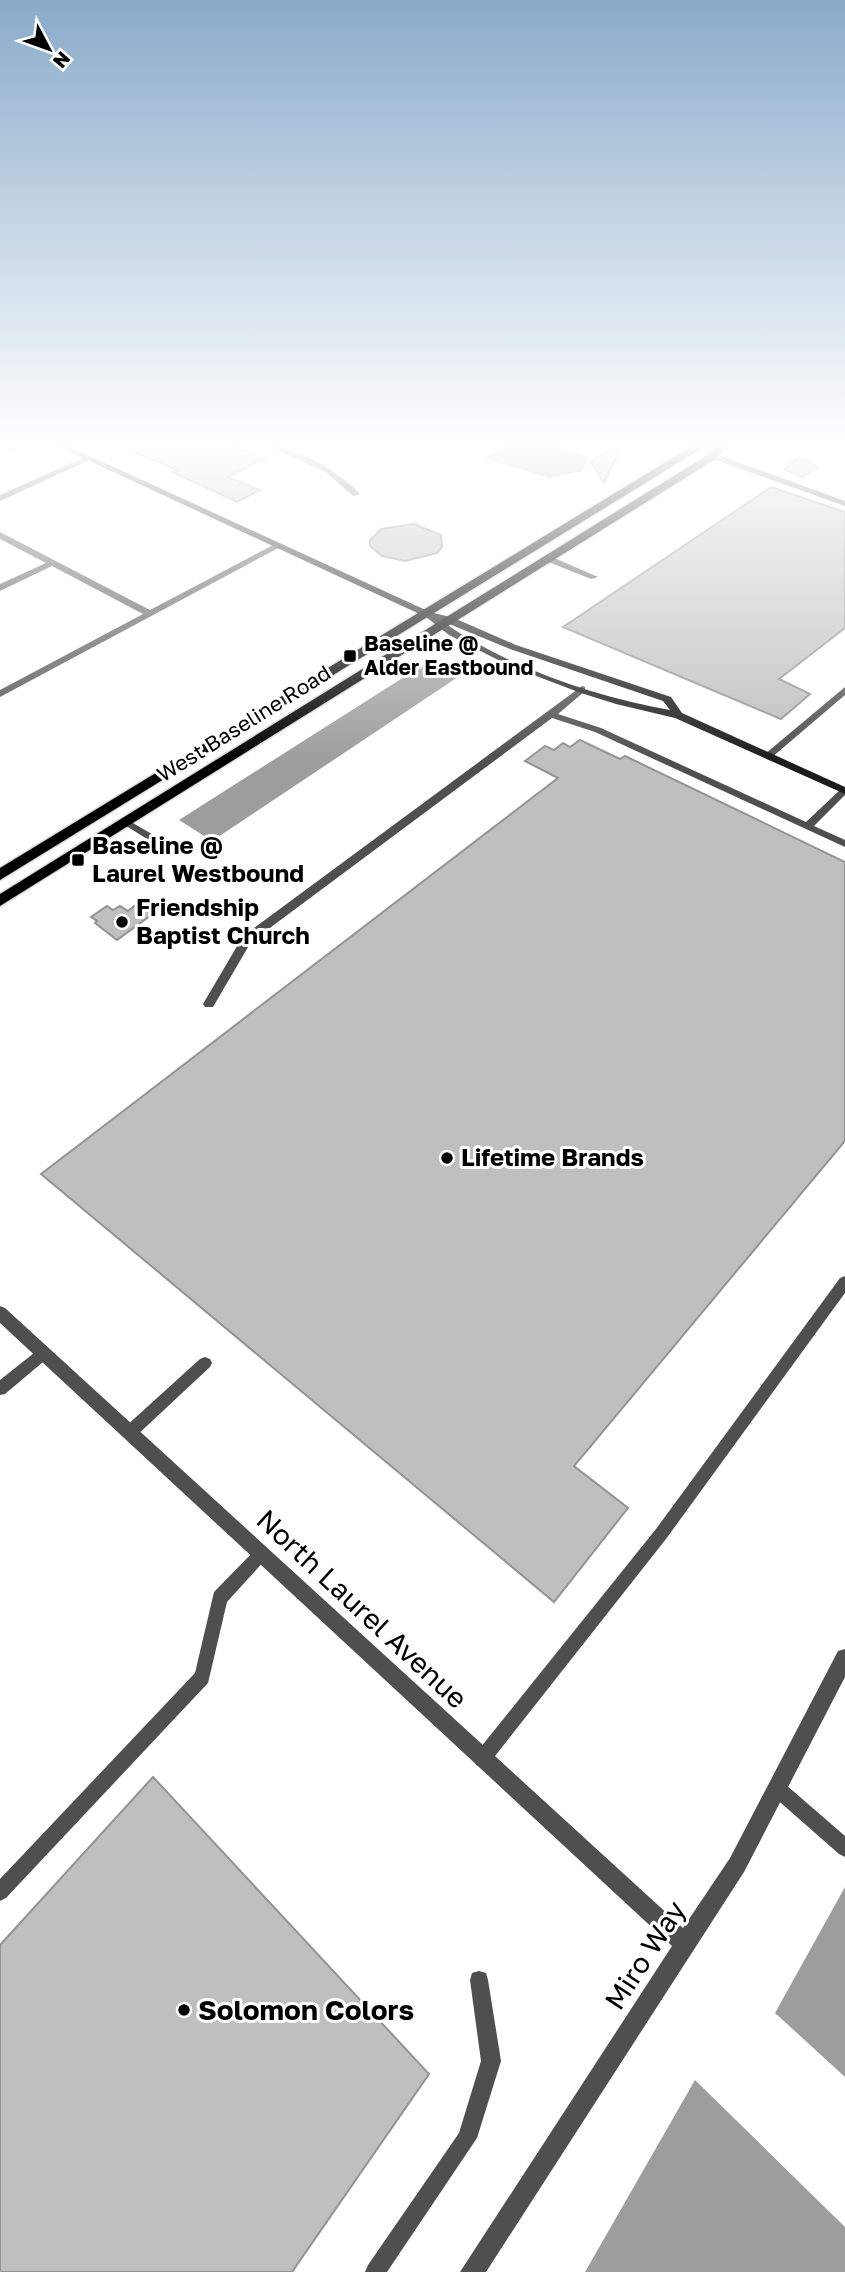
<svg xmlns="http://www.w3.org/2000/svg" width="845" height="2272" font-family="'Golos Text',sans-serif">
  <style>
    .water { fill: #9d9d9d }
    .building { fill: #bfbfbf; stroke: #939393; stroke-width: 2 }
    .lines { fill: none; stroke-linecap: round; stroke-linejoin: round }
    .primary-casing { stroke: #dbdbdb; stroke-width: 3 }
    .service { fill: #4f4f4f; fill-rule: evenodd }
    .minor { fill: #4f4f4f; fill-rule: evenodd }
    .secondary { fill: #1c1c1c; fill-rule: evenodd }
    .primary { fill: #000; fill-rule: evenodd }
    .poi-dot { fill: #000; stroke: #fff; stroke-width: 2.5 }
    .labels { text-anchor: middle; stroke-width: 6; stroke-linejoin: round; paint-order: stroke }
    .far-poi-label { font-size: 21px; font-weight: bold; fill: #000; stroke: #fff; text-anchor: start }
    .far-street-label { font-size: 21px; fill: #000; stroke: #fff }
    .poi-label { font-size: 24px; font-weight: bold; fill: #000; stroke: #fff; text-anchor: start }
    .near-street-label { font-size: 28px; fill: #000; stroke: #fff }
    .near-poi-label { font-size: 28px; font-weight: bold; fill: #000; stroke: #fff; text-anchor: start }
  </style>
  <rect width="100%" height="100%" fill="#fff"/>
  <g class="water">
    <polygon points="504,445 552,445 587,456 583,471 549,478 485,458"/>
    <polygon points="434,658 467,671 212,841 179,820"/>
    <polygon points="845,1887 845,2077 775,2013"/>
    <polygon points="695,2080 845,2227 845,2272 585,2272"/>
  </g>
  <g class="building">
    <polygon points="117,445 232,445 264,459 228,477 260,490 237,502 172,472 177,470"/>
    <polygon points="617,445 622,445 604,483 590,461"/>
    <polygon points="798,458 807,461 818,467 802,477 784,469"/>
    <polygon points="771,487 845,512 845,628 779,679 810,694 781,719 563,627"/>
    <polygon points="414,524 441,535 442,547 437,553 405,561 382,556 370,546 370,540 381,529"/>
    <polygon points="580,740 620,759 625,756 845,862 845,1141 574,1466 628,1508 554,1602 41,1174 558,778 525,761 545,746 554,750 563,743 570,747"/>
    <polygon points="138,903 154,913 117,940 95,923 97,921 91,917 107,906 113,910 120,906 128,911"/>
    <polygon points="153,1777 429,2074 292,2272 0,2272 0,1945"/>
  </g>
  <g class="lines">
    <g class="primary-casing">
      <g id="primary">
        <polygon points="714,445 699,450 0,880 0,868 692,446"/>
        <polygon points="716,445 727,445 717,458 0,906 0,894 709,454"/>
      </g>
    </g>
    <g class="service">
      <polygon points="15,445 24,445 12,451 8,451 8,449"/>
      <polygon points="710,454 716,454 845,501 845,506 710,458"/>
      <polygon points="546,557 552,557 598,577 591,579 546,561"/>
      <polygon points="582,686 585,687 585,691 558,714 601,728 806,822 841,789 845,788 845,795 814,826 845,840 845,847 595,732 552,718 251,942 213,1007 205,1007 203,1004 243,936"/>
      <polygon points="845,687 845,695 771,758 765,758 765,754"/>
      <polygon points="126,819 181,851 181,855 173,855 123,824 123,820"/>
      <polygon points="845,1276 845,1293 666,1539 488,1765 482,1767 476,1765 474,1759 476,1753 656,1529 840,1278"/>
      <polygon points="44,1347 49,1349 51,1353 49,1357 5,1394 0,1395 0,1380 39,1349"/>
      <polygon points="205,1357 210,1359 212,1363 210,1367 135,1437 130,1439 125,1437 123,1432 125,1427 200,1359"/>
      <polygon points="261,1546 266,1549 269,1554 266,1559 227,1602 208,1683 6,1898 0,1901 0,1879 195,1673 214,1592 256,1549"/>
      <polygon points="779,1781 785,1784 845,1836 845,1857 839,1854 773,1796 770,1790 773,1784"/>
      <polygon points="479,1971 486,1973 488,1980 501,2061 477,2138 387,2272 365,2272 368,2265 459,2133 481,2061 470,1980 472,1973"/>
    </g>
    <g class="minor">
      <path d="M265,445c31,0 74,27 95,49l-7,2 -27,-24z"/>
      <polygon points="85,457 92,459 0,501 0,495"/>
      <polygon points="0,532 150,610 275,544 282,546 0,697 0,690 143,614 52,566 0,591 0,584 46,563 0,539"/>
      <polygon points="0,1306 5,1308 683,1928 730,1858 838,1651 845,1649 845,1677 744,1872 486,2272 460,2272 672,1946 0,1323"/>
    </g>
    <path class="secondary" d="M55,445h11l364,167 24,6 62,27 155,52 11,16 163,74v7l-170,-76 -59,-14 -35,-11 -71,-27 -61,-31 -23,-18zM442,621l68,28 153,52 7,9c-75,-13 -166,-44 -228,-89z"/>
    <use href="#primary" class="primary"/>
  </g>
  <linearGradient id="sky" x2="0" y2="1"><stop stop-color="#8aabca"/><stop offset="0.58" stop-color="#fff"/><stop offset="1" stop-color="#fff" stop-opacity="0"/></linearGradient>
  <rect width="845" height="763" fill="url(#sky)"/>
  <g class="poi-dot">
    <rect x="343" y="649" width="14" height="14" rx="3.5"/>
    <rect x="71" y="853" width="14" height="14" rx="3.5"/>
    <circle cx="122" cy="922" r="7"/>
    <circle cx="447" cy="1158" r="7"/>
    <circle cx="184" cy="2010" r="7"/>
  </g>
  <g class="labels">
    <g class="far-poi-label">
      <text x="364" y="651">Baseline @<tspan x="364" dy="24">Alder Eastbound</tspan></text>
    </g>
    <g class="far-street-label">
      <text transform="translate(244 724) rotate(-32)" y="7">West Baseline Road</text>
    </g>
    <g class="poi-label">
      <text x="92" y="854">Baseline @<tspan x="92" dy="28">Laurel Westbound</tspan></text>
      <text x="136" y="916">Friendship<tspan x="136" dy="28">Baptist Church</tspan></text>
      <text x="461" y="1166">Lifetime Brands</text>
    </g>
    <g class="near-street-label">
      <text transform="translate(362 1609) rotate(43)" y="10">North Laurel Avenue</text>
      <text transform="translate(645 1955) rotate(-57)" y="10">Miro Way</text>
    </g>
    <g class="near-poi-label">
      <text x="198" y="2020">Solomon Colors</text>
    </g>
  </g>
  <g transform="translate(49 49) rotate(131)" stroke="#ffffff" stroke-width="5" paint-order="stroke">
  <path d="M0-5L12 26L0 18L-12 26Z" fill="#000000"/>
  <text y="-10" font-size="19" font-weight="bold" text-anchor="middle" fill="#000000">N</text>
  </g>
</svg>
